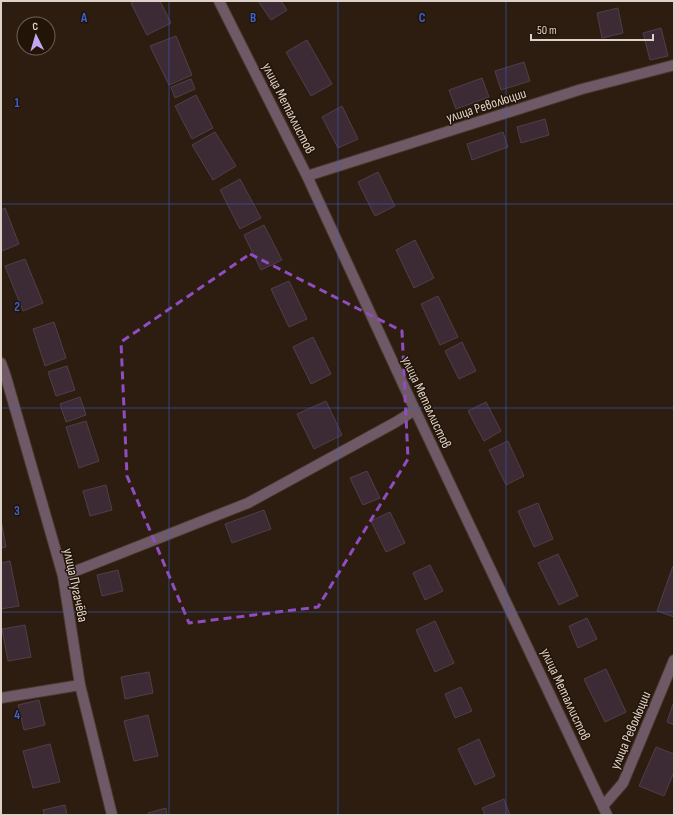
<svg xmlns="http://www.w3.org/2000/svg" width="675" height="816" font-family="'Sofia Sans Condensed',sans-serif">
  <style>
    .building { fill: #3c2a35; stroke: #513e49 }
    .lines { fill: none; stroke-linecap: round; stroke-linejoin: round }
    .minor-casing { stroke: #493a2f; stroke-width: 12 }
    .minor { stroke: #705967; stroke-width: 10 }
    .marked { fill: none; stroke: #8f4dc1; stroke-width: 3; stroke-dasharray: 8 5; stroke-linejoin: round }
    .grid { fill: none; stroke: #3a62d6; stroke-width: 1; stroke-opacity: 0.55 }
    .labels { text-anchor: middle; stroke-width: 3; stroke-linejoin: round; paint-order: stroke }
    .street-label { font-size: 14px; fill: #ddd2ca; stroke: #231408 }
    .grid-label { font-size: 13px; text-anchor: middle; font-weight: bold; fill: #3a62d6; stroke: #231408; stroke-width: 3; stroke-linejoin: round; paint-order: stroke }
  </style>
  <rect width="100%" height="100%" fill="#2d1d11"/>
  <g class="building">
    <polygon points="135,1 160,1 171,23 147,35 131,3"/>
    <polygon points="258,1 281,1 287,10 271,20"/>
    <polygon points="618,8 623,33 602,38 597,13"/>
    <polygon points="661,28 668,56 650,60 643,33"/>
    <polygon points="176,36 192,75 169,85 150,46"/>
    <polygon points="307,40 332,84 311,96 286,52"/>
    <polygon points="524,62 530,81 501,90 495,71"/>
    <polygon points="482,78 489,97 456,109 449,90"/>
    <polygon points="191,79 195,89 175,98 171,87"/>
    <polygon points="196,95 213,128 192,139 175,106"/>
    <polygon points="342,106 358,139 338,148 322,117"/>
    <polygon points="545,119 549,135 521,143 517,127"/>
    <polygon points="215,132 236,166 213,180 192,145"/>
    <polygon points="503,132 508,147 472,160 467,144"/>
    <polygon points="378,172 395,206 375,216 358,182"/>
    <polygon points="240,179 261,218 240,229 220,190"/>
    <polygon points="5,208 19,244 2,251 1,247 1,210"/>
    <polygon points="264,225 282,260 261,270 244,235"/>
    <polygon points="415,240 434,278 414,288 396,250"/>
    <polygon points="25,259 43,303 23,311 5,266"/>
    <polygon points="289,281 307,319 289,327 271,289"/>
    <polygon points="438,296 458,337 440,345 421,304"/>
    <polygon points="54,322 66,358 45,366 33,329"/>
    <polygon points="313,337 331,374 311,384 293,347"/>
    <polygon points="462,342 476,371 459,379 445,351"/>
    <polygon points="67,366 75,390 56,396 48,372"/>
    <polygon points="80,397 86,415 66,422 60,404"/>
    <polygon points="326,401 342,435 314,449 297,414"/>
    <polygon points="486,402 501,431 484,441 468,411"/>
    <polygon points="86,421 99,461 79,468 66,427"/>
    <polygon points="508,441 524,476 506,485 489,450"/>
    <polygon points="367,471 380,498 363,505 350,478"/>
    <polygon points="106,485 112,510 90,516 83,491"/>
    <polygon points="538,503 553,539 534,547 518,511"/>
    <polygon points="264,510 271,529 232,543 225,524"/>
    <polygon points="390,512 405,543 386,552 371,521"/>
    <polygon points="1,520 6,547 1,548"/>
    <polygon points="558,554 578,596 559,605 538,563"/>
    <polygon points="10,561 19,606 1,609 1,563"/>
    <polygon points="430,565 443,591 425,600 413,573"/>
    <polygon points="673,566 674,566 674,617 657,611"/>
    <polygon points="118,570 123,591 102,596 97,575"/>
    <polygon points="587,618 597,639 578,648 569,626"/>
    <polygon points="435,621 454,663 435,672 416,630"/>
    <polygon points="25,625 31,657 8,661 2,629"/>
    <polygon points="606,669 626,712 605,722 584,679"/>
    <polygon points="149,672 153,693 125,699 121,677"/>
    <polygon points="461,687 472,711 455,718 445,694"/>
    <polygon points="39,700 45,725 24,730 18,705"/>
    <polygon points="674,701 674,725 667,722"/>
    <polygon points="148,715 158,756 134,761 124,721"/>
    <polygon points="479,739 495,776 475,785 458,749"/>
    <polygon points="50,744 60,782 33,788 23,751"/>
    <polygon points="656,747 674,754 674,772 664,796 639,786"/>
    <polygon points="504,799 510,815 485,815 482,808"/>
    <polygon points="65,805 67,815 44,815 43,810"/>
    <polygon points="166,808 167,815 148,815 148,813"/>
  </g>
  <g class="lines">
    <g class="minor-casing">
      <g id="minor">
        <polyline points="219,1 307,176 415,410 607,815"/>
        <polyline points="307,176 582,89 674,65"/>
        <polyline points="1,363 6,377 63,576 80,685 112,815"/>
        <polyline points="63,576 248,503 396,422 415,410"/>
        <polyline points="1,698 80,685"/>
        <polyline points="603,806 623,783 674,660"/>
      </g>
    </g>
    <use href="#minor" class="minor"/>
  </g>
  <path class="marked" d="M250,254l152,77 6,128 -90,148 -129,16 -62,-147 -6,-134z"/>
  <path class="grid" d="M169,1v814M338,1v814M506,1v814M1,204h673M1,408h673M1,612h673"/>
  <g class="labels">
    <g class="street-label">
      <text transform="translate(486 105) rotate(-18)" y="5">улица Революции</text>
      <text transform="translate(289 108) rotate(63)" y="5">улица Металлистов</text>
      <text transform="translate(427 402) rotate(65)" y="5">улица Металлистов</text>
      <text transform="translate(76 585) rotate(78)" y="5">улица Пугачёва</text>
      <text transform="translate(566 694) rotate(65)" y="5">улица Металлистов</text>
      <text transform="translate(630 730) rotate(-67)" y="5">улица Революции</text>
    </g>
  </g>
  <g class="grid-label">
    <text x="84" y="22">A</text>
    <text x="253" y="22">B</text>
    <text x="422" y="22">C</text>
    <text x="17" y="107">1</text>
    <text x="17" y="311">2</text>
    <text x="17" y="515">3</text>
    <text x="17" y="719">4</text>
  </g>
  <rect width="675" height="816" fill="none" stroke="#ddd2ca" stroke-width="4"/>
  <g transform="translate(36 36) rotate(355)"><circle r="19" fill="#231408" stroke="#6d6056"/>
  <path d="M0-3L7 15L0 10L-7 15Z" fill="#c1a8f3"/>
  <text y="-6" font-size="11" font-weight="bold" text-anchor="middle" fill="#ddd2ca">С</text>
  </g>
  <path d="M531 34v6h122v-6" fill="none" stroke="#ddd2ca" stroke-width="2"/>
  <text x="537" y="34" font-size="12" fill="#ddd2ca" stroke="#231408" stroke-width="3" paint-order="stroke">50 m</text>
</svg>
